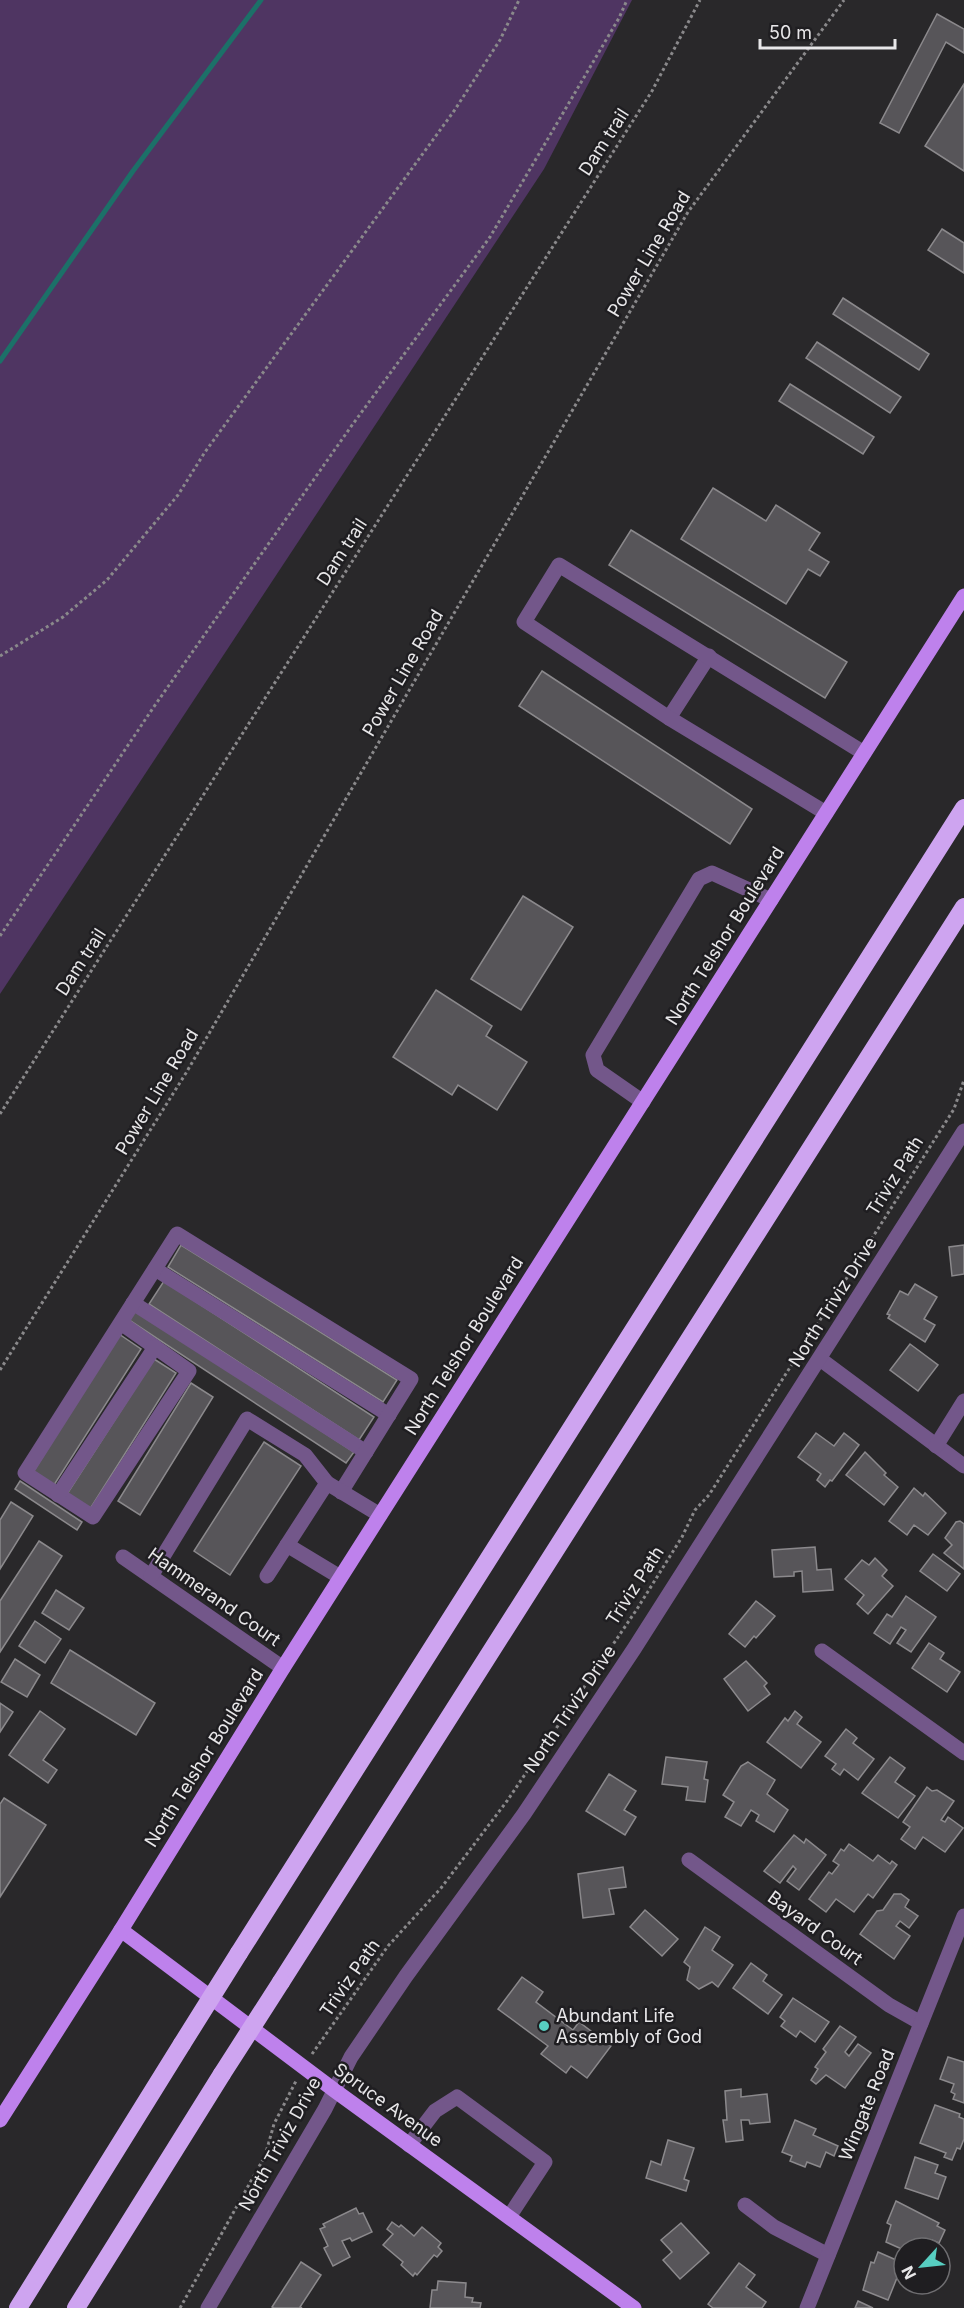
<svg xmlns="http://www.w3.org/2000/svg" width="964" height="2308" font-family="Inter,sans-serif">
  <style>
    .green { fill: #4f3562 }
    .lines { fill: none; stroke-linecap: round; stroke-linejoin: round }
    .stream { stroke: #1c7068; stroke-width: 5 }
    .building { fill: #575559; stroke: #8b898c; stroke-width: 1.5 }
    .path { stroke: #8a898b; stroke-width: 3; stroke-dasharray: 3 3; stroke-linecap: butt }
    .minor { stroke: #73578a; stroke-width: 15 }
    .major { stroke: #be81ec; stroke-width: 15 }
    .highway { stroke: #cea4f0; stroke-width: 18 }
    .highway-bridge { stroke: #cea4f0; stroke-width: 18 }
    .poi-dot { fill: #57cec1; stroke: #1f1e21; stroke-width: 2 }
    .labels { text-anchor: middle; stroke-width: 5; stroke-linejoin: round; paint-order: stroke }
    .street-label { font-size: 18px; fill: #e8e7e9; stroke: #1f1e21 }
    .poi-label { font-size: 18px; fill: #e8e7e9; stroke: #1f1e21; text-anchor: start }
  </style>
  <rect width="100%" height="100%" fill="#29282a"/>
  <polygon class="green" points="0,0 632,0 544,169 0,994"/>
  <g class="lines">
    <polyline class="stream" points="0,361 133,171 261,0"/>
  </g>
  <g class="building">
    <polygon points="937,14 964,29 964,53 946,42 899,133 880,123"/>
    <polygon points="964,84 964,171 925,146"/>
    <polygon points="942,229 964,243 964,273 928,250"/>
    <polygon points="843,298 929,354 919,370 833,314"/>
    <polygon points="817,342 901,397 890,413 806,358"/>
    <polygon points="790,384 874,437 863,454 779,401"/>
    <polygon points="713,488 766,521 776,505 820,533 809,550 829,562 820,576 808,569 786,604 681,539"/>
    <polygon points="631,530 847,662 825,698 609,565"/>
    <polygon points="542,671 752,809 730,844 519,706"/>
    <polygon points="523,896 573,927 521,1010 471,979"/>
    <polygon points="436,990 492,1026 486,1036 527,1062 497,1110 458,1085 452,1095 393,1057"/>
    <polygon points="181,1245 397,1380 383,1402 168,1267"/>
    <polygon points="964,1245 964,1274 952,1276 949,1247"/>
    <polygon points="164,1281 374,1417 359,1440 149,1304"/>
    <polygon points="915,1284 937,1297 924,1319 935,1325 925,1342 888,1318 890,1315 887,1314 900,1291 908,1295"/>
    <polygon points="136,1310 354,1452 346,1463 129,1320"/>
    <polygon points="119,1334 141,1349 54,1485 33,1472"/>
    <polygon points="910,1344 938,1365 918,1391 890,1370"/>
    <polygon points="154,1359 176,1373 90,1509 67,1494"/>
    <polygon points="191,1383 213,1397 140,1515 118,1501"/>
    <polygon points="816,1433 834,1446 844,1433 859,1445 832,1481 830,1480 825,1487 817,1480 821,1474 798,1457"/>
    <polygon points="264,1442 301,1466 230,1575 194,1551"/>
    <polygon points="865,1452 886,1473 884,1475 898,1487 884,1505 846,1475"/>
    <polygon points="20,1481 82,1522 77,1530 15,1489"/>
    <polygon points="914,1488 923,1496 925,1493 946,1513 928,1535 914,1525 907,1535 889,1521"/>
    <polygon points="11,1502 33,1516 0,1569 0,1520"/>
    <polygon points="960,1521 964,1524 964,1569 944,1553 952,1545 945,1538 956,1522"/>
    <polygon points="39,1541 62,1556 0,1652 0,1601"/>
    <polygon points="815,1547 817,1570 831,1569 833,1590 803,1592 802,1571 794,1572 794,1576 774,1577 772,1550"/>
    <polygon points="933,1554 960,1574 947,1591 920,1571"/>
    <polygon points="875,1558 887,1570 882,1576 893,1586 868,1614 857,1604 864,1595 845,1579 862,1560 869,1565"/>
    <polygon points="56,1590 84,1608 69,1630 42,1613"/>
    <polygon points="906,1596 936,1617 911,1652 897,1643 906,1630 901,1627 890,1644 874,1633 887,1614 892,1617"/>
    <polygon points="756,1601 775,1616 756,1638 754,1636 745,1647 729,1634"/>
    <polygon points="35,1621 61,1639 45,1663 19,1646"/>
    <polygon points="929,1643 944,1653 940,1659 960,1672 947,1692 912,1668"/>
    <polygon points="70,1650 155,1703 136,1735 51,1683"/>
    <polygon points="15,1659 40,1675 27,1697 1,1682"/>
    <polygon points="746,1661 767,1683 764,1686 770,1694 748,1711 724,1679"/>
    <polygon points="0,1703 13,1712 0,1732"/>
    <polygon points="40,1711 65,1729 43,1760 57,1770 48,1783 9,1755"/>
    <polygon points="795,1711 802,1717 797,1724 821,1742 801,1768 767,1742 785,1718 788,1721"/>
    <polygon points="846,1729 857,1738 853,1743 874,1759 858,1780 844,1769 840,1775 832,1769 836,1764 825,1756"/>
    <polygon points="666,1757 707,1762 704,1779 708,1780 705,1802 686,1800 688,1787 662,1784"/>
    <polygon points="890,1757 905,1768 895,1782 915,1796 898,1818 862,1793"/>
    <polygon points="748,1762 775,1780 767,1794 788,1810 774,1832 756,1821 759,1815 751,1810 741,1826 725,1817 734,1802 723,1795 741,1766"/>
    <polygon points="609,1774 636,1791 624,1810 636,1817 625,1835 586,1811"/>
    <polygon points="927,1787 932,1791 937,1790 954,1801 941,1820 945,1822 948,1817 963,1828 945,1852 923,1837 915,1849 901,1839 910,1827 903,1822"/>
    <polygon points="4,1798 46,1825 0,1897 0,1804"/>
    <polygon points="794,1835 804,1843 806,1839 826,1855 799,1890 787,1881 796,1869 793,1866 780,1883 764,1871"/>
    <polygon points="849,1844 873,1861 878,1855 890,1864 892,1861 897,1865 873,1898 868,1894 854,1912 836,1899 826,1912 809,1899 829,1872 832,1874 839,1865 833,1861 841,1849 844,1851"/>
    <polygon points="623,1867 626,1887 609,1889 614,1914 583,1918 578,1874"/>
    <polygon points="894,1894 901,1894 909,1900 905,1907 918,1916 909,1928 900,1921 896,1926 910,1936 894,1959 860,1934 877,1911 883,1910"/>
    <polygon points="645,1910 678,1939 662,1956 630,1927"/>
    <polygon points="705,1927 720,1937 712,1950 733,1965 718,1987 712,1982 699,1989 687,1980 690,1967 684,1962"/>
    <polygon points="751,1963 767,1975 763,1981 782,1995 768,2014 733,1988"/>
    <polygon points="522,1977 543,1992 536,2002 573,2030 579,2022 611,2046 587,2078 571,2066 566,2073 541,2054 548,2046 498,2009"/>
    <polygon points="793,1998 829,2022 815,2042 800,2031 796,2037 781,2026 785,2021 780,2017"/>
    <polygon points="840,2026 856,2037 845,2052 849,2056 858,2044 871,2053 845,2088 826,2075 816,2084 811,2080 818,2069 815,2067 826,2052 823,2049"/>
    <polygon points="948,2057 964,2062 964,2103 953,2099 955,2094 951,2092 954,2084 940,2079"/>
    <polygon points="741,2089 741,2097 767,2094 770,2122 750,2124 749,2120 741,2120 743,2140 726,2142 723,2120 727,2120 725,2091"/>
    <polygon points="935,2105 960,2114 959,2117 964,2119 964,2139 960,2149 957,2148 952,2160 944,2157 946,2153 920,2143"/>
    <polygon points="795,2120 816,2129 813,2135 838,2146 834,2156 826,2152 820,2167 807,2162 805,2167 790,2161 792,2156 782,2152"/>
    <polygon points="668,2140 694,2148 684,2179 689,2181 686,2191 646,2178 651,2161 661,2165"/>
    <polygon points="915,2157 938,2165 935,2173 946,2177 938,2199 905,2188"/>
    <polygon points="896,2201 939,2223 937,2226 945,2230 939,2243 932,2240 928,2248 904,2248 904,2250 886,2242 891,2225 887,2223"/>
    <polygon points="356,2208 359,2214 363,2213 372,2232 352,2241 350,2238 342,2241 350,2257 333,2266 324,2248 328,2246 320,2229 325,2227 323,2224"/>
    <polygon points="392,2222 399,2227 401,2225 414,2236 422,2227 441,2243 438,2247 442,2251 437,2257 434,2255 417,2275 415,2273 413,2276 401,2265 403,2262 383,2245 393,2234 387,2229"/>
    <polygon points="681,2223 709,2253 680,2279 663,2260 672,2252 661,2240"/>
    <polygon points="878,2252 903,2263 888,2300 863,2290 871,2262 874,2263"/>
    <polygon points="301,2262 321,2275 300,2307 302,2308 274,2308 272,2307"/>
    <polygon points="739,2263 755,2275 746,2287 766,2302 762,2308 713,2308 708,2304"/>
    <polygon points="438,2281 466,2283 465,2297 473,2298 472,2302 481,2303 480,2308 430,2308 432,2290 437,2290"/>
    <polygon points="858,2301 873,2308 855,2308"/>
  </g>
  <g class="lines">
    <g class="path">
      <polyline points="0,656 63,617 107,580 178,495 205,452 454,111 500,40 519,0"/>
      <polyline points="0,936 153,708 350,428 490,237 619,18 627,0"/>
      <polyline points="0,1114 652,91 700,0"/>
      <polyline points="0,1370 186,1073 688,212 844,0"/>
      <polyline points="312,2054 388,1946 441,1888 507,1801 637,1609 682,1537 695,1510 709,1495 954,1109 964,1080"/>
      <polyline points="180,2308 265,2156 274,2124 296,2081"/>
    </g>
    <g class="minor">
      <polyline points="669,718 709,656"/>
      <polyline points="826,813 669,718 524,622 559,565 864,753"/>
      <polyline points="643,1102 597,1070 593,1055 699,879 712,873 771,900"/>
      <polyline points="155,1269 389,1415"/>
      <polyline points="133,1303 366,1452"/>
      <polyline points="121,1323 189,1371 93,1517 25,1473 177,1234 411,1379 341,1492"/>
      <polyline points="820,1359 964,1466"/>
      <polyline points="936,1446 964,1401"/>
      <polyline points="58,1495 155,1347"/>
      <polyline points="287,1545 340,1577"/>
      <polyline points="123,1557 283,1668"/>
      <polyline points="151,1576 247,1419 305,1455 327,1483"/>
      <polyline points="267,1576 327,1483 380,1515"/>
      <polyline points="822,1651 964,1753"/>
      <polyline points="689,1860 889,2005 921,2023"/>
      <polyline points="409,2145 435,2111 457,2097 545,2162 509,2217"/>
      <polyline points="745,2205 774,2227 828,2255"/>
      <polyline points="208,2308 325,2109 351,2057 406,1976 524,1814 634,1649 964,1131"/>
      <polyline points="807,2308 964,1916"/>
    </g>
    <g class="major">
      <polyline points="121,1930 334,2090 634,2308"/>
      <polyline points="0,2120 121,1930 283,1668 964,596"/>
    </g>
    <g class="highway">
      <polyline points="239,1953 964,808"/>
      <polyline points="281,1982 964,907"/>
      <polyline points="18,2308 182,2044"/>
      <polyline points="76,2308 222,2074"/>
    </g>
    <g class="highway-bridge">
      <polyline points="182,2044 239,1953"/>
      <polyline points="222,2074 281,1982"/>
    </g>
  </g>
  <circle class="poi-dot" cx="544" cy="2026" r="6"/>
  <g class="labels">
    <g class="street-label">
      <text transform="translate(604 142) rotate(-57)" y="6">Dam trail</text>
      <text transform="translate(649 254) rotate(-59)" y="6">Power Line Road</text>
      <text transform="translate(342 552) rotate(-57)" y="6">Dam trail</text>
      <text transform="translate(403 673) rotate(-60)" y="6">Power Line Road</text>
      <text transform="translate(725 936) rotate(-58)" y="6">North Telshor Boulevard</text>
      <text transform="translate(81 962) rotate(-57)" y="6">Dam trail</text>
      <text transform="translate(157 1092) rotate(-59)" y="6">Power Line Road</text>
      <text transform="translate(895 1176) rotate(-58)" y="6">Triviz Path</text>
      <text transform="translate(833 1302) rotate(-58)" y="6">North Triviz Drive</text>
      <text transform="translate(464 1346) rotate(-58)" y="6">North Telshor Boulevard</text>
      <text transform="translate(635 1586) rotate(-57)" y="6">Triviz Path</text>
      <text transform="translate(214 1597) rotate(35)" y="6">Hammerand Court</text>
      <text transform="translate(570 1709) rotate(-56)" y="6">North Triviz Drive</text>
      <text transform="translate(204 1758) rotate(-58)" y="6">North Telshor Boulevard</text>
      <text transform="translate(815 1928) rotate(36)" y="6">Bayard Court</text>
      <text transform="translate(350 1978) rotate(-55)" y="6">Triviz Path</text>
      <text transform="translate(388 2105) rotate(36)" y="6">Spruce Avenue</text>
      <text transform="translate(867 2105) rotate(-68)" y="6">Wingate Road</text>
      <text transform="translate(280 2144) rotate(-61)" y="6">North Triviz Drive</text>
    </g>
    <g class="poi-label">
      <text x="556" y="2022">Abundant Life<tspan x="556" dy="21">Assembly of God</tspan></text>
    </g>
  </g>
  <g transform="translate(922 2266) rotate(243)"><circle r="28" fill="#1f1e21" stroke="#6f6e71" stroke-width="1.5"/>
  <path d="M0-4.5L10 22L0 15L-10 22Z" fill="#57cec1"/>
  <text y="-9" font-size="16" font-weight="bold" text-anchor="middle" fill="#e8e7e9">N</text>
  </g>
  <path d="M760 39v9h135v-9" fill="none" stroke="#e8e7e9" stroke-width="3"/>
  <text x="769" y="39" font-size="18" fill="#e8e7e9" stroke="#1f1e21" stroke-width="4.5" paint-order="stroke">50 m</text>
</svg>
